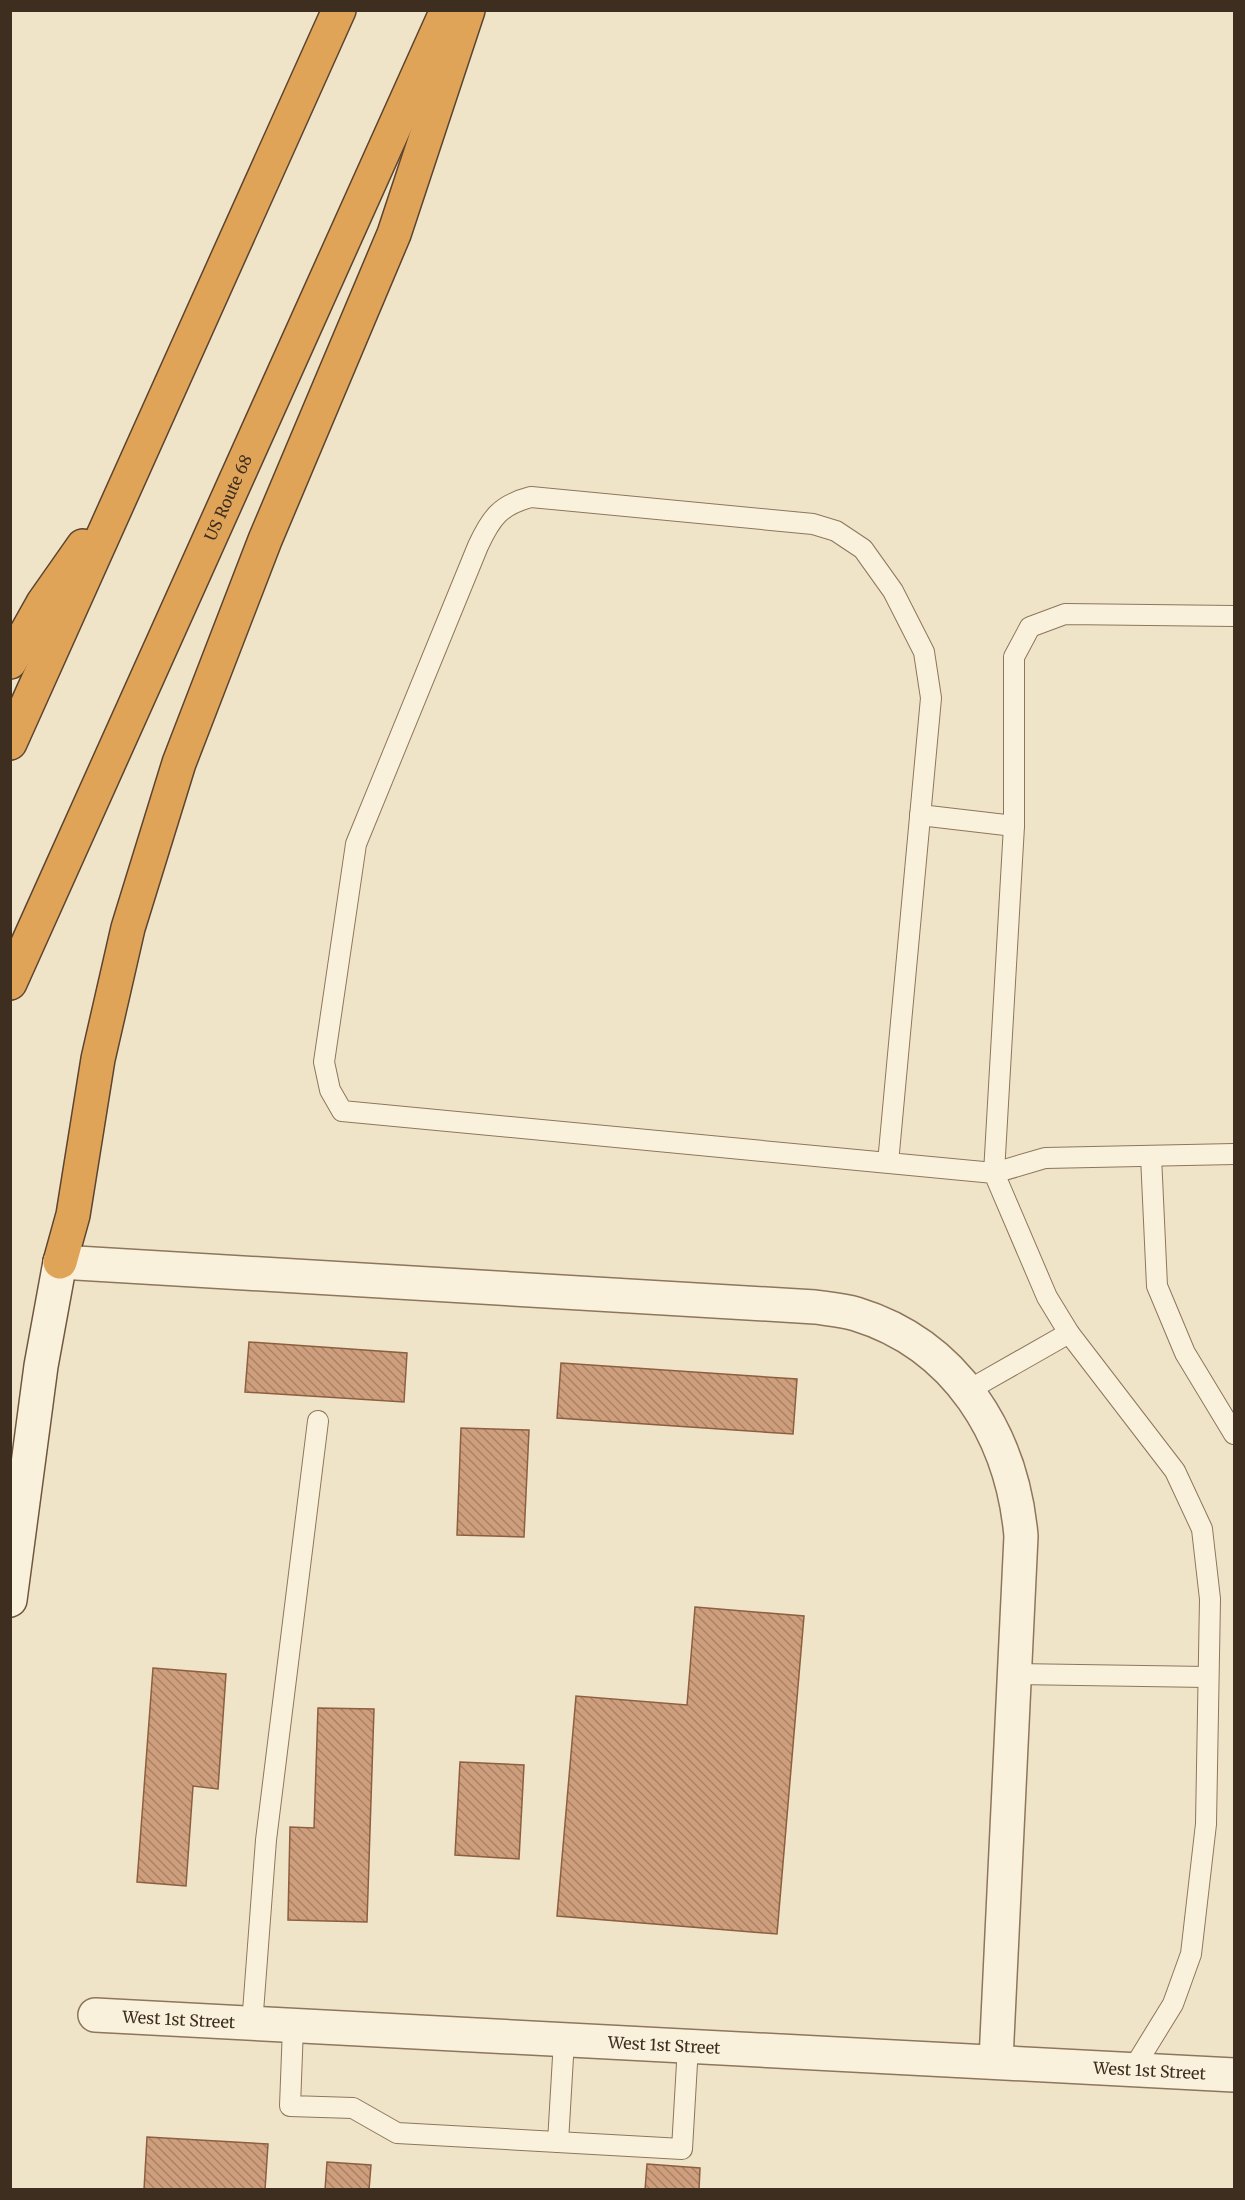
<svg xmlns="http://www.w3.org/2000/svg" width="1245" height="2200" font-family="Merriweather,serif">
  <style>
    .building { fill: url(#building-back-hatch); stroke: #8d5f41; stroke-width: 1.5 }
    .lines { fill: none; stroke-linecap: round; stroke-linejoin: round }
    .service-casing { stroke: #8d765c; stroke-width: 22 }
    .minor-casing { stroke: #8d765c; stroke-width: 36 }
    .secondary-casing { stroke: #6f573f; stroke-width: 36 }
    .motorway-casing { stroke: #5b4430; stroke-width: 36 }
    .service { stroke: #faf1dc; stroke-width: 20 }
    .minor { stroke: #faf1dc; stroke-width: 33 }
    .secondary { stroke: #faf1dc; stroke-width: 33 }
    .motorway { stroke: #e0a458; stroke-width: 33 }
    .labels { text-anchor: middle; stroke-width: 4.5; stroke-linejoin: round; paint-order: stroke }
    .street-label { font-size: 16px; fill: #3d2e20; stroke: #f7eed8 }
  </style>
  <defs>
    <pattern id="building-back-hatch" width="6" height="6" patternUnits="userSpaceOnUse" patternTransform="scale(1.5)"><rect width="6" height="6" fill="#cf9f7d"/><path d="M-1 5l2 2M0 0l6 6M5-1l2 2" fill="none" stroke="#a98266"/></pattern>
  </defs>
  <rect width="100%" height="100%" fill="#f0e4c8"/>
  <g class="building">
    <polygon points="249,1342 407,1353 404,1402 245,1392"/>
    <polygon points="561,1363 797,1379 793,1434 557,1418"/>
    <polygon points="461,1428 529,1430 524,1537 457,1535"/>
    <polygon points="695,1607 804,1616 777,1934 557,1916 576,1696 687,1705"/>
    <polygon points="153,1668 226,1674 218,1789 193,1786 186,1886 137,1882"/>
    <polygon points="318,1708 374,1709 367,1922 288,1920 290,1827 314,1828"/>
    <polygon points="460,1762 524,1765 519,1859 455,1855"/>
    <polygon points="147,2137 268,2144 265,2190 144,2190"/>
    <polygon points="327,2162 371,2165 369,2190 325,2190"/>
    <polygon points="647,2164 700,2168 699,2190 645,2190"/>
  </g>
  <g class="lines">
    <g class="service-casing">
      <g id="service">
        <polyline points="920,815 1014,826 1014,657 1030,627 1065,614 1234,616"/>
        <polyline points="1014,826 994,1173 1045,1158 1234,1154"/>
        <polyline points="1151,1156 1157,1286 1185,1353 1234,1434"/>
        <path d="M888,1163l43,-465 -7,-46 -31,-61 -30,-42 -27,-18 -23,-7 -282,-27c-31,8 -40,21 -53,49l-122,298 -32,218 6,28 12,21 652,62 53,124 22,36 106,138 27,58 8,70 -4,225 -15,130 -18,50 -40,65"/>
        <polyline points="967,1391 1069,1333"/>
        <polyline points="1014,1674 1207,1677"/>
        <polyline points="252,2025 266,1840 318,1421"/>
        <polyline points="293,2027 290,2106 353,2108 397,2133 682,2149 688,2046"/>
        <polyline points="558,2142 564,2040"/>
      </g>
    </g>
    <g class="minor-casing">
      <g id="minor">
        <path d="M60,1262l755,45c14,2 28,3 41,7 101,31 156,121 165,222l-25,524"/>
        <path id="s1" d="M95,2015l1139,60"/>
      </g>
    </g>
    <g class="secondary-casing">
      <polyline id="secondary" points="10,1600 41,1366 60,1262"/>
    </g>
    <g class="motorway-casing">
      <g id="motorway">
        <polyline points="10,662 43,603 83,546"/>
        <polyline points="10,743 339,10"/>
        <path id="s2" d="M10,983l437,-973"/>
        <polyline points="60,1262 73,1215 98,1059 128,928 179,763 265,540 394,234 468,10"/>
      </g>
    </g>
    <use href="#service" class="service"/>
    <use href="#minor" class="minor"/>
    <use href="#secondary" class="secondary"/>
    <use href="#motorway" class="motorway"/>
  </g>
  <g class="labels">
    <g class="street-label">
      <text dy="6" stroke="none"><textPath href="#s2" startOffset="532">US Route 68</textPath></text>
      <text dy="6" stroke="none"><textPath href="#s1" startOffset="84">West 1st Street</textPath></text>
      <text dy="6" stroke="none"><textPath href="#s1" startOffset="570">West 1st Street</textPath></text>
      <text dy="6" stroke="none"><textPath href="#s1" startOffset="1056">West 1st Street</textPath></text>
    </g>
  </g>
  <rect width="1245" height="2200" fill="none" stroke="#3d2e20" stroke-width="24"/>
</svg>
